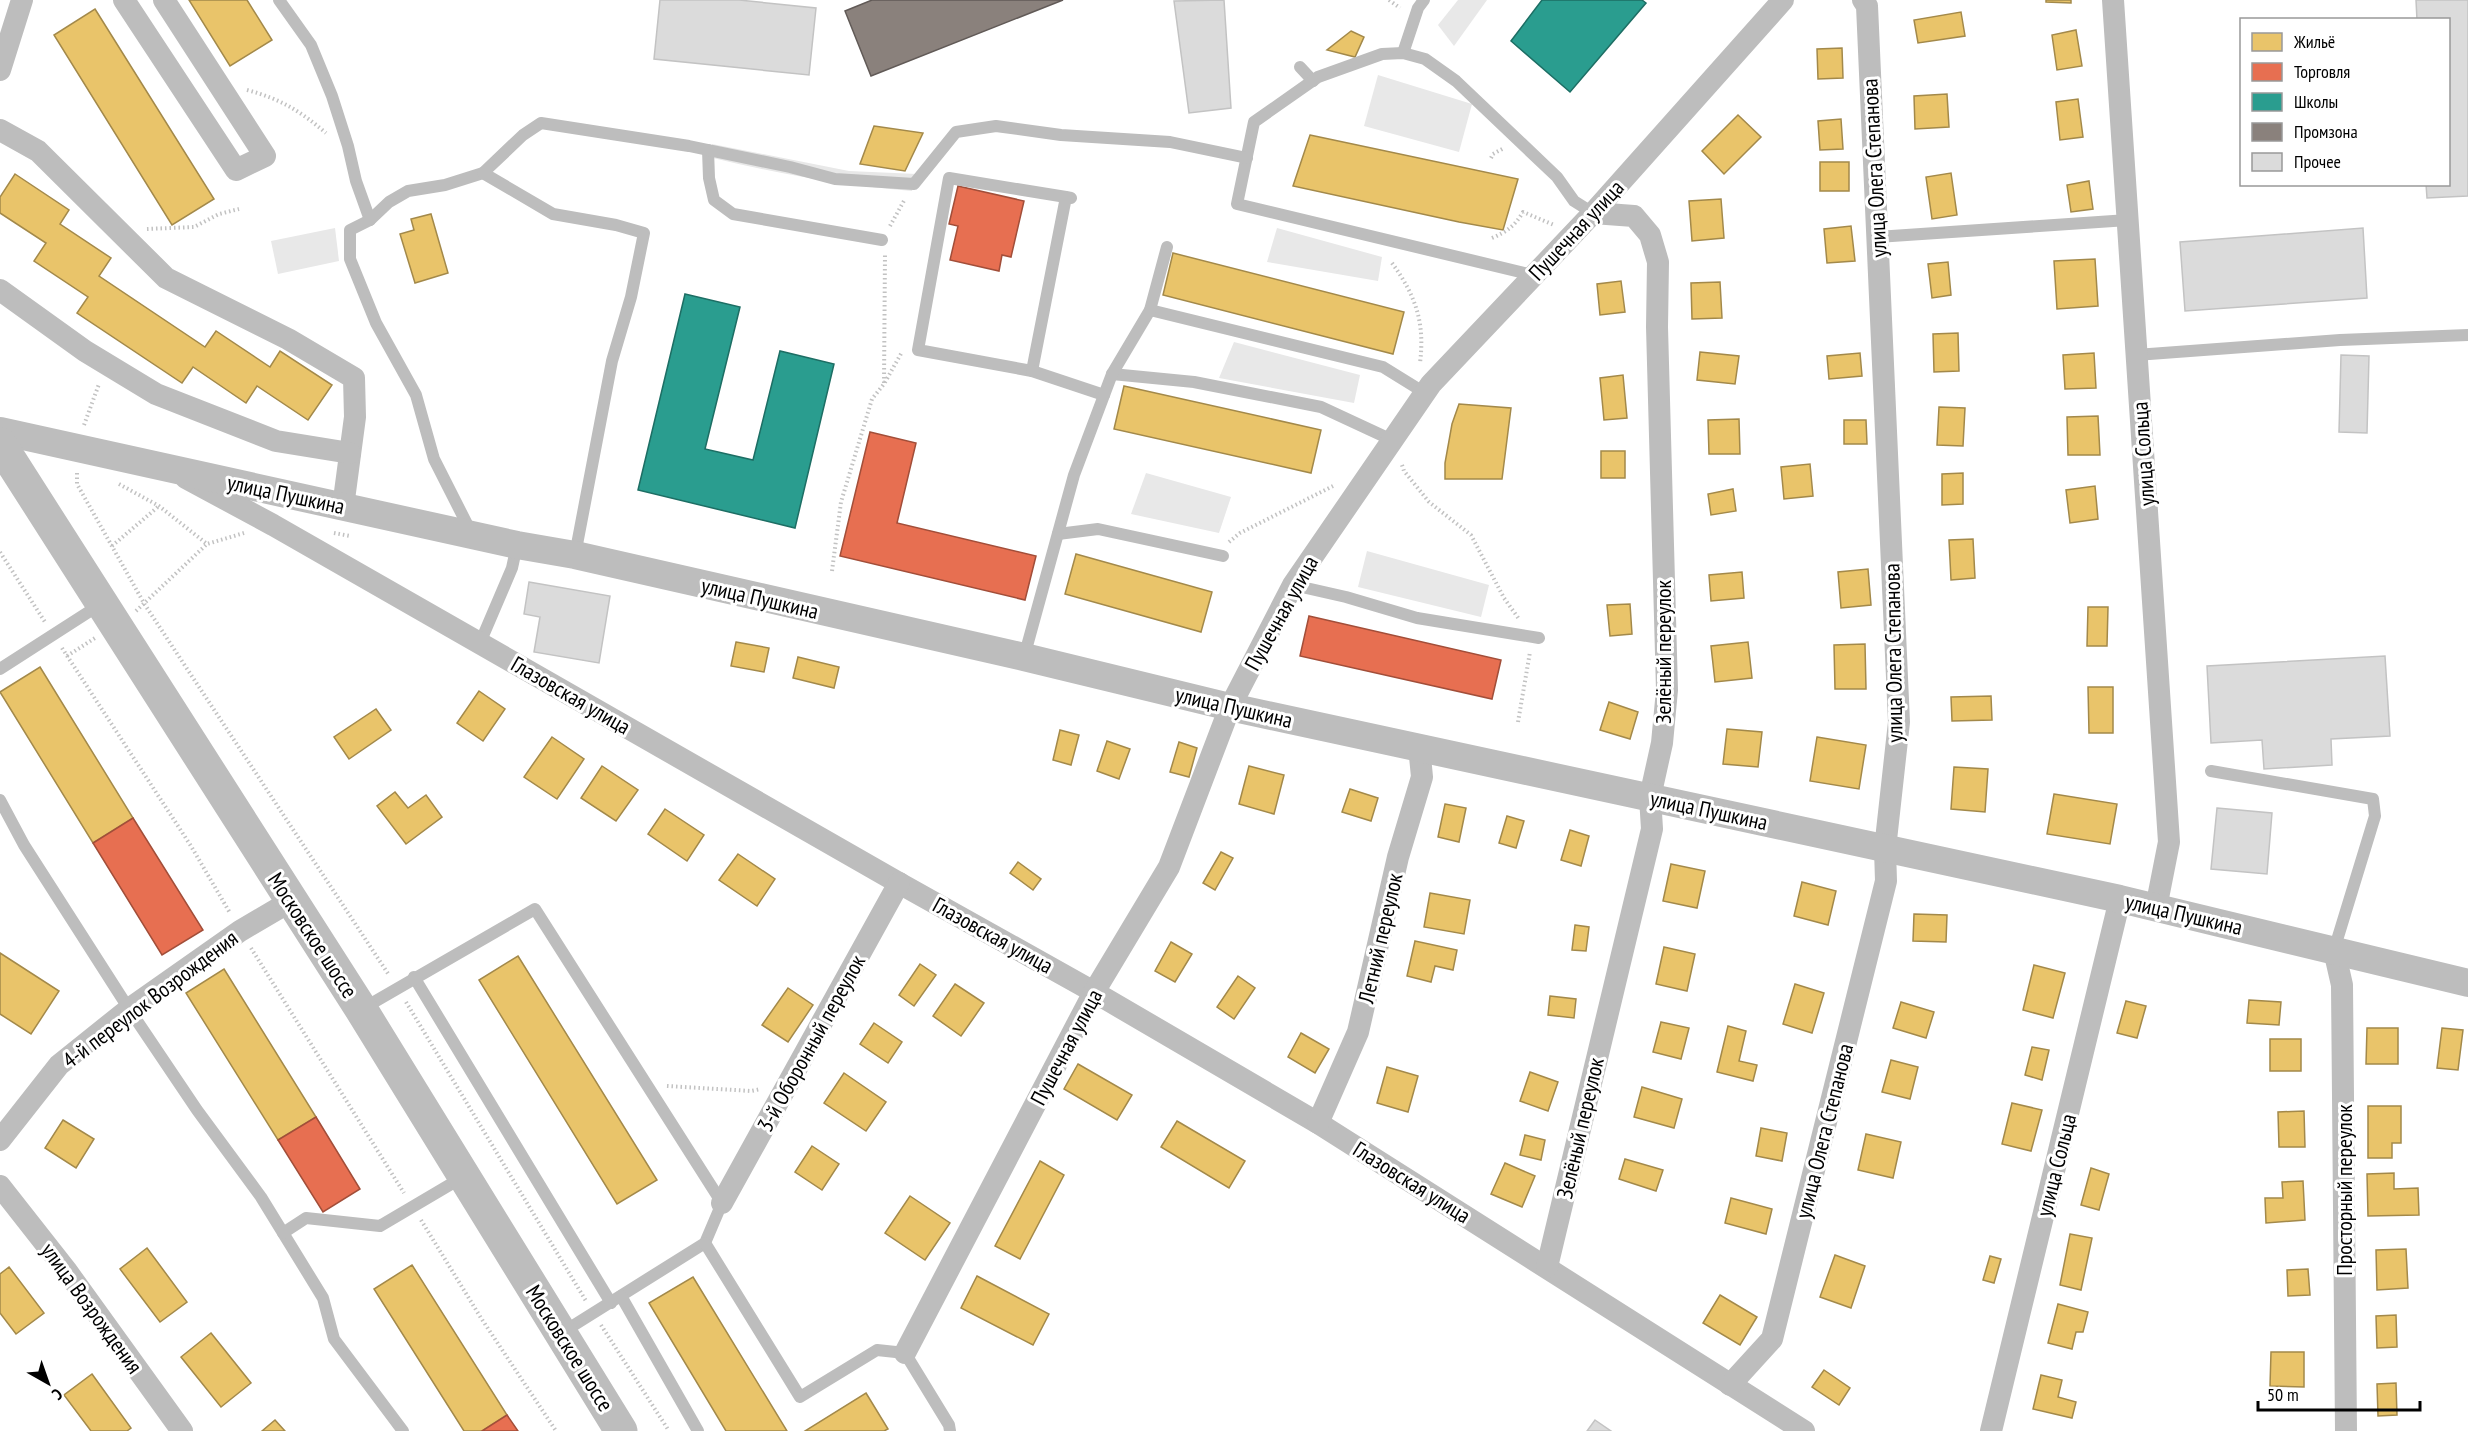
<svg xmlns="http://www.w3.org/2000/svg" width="2468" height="1431" font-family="'PT Sans Narrow',sans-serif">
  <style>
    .green { fill: #e8e8e8 }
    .homes { fill: #e9c46a; stroke: #a3894a; stroke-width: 1.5 }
    .shops { fill: #e76f51; stroke: #a24e39; stroke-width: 1.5 }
    .schools { fill: #2a9d8f; stroke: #1d6e64; stroke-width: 1.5 }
    .industry { fill: #8a817c; stroke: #615a57; stroke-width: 1.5 }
    .building { fill: #dbdbdb; stroke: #c3c3c3; stroke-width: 1.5 }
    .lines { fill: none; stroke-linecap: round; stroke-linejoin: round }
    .path { stroke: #c2c2c2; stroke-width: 4; stroke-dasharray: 1.5 3; stroke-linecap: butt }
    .service { stroke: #bdbdbd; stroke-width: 12 }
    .minor { stroke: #bdbdbd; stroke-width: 22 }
    .tertiary { stroke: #bdbdbd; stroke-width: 28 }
    .primary { stroke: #bdbdbd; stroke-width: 33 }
    .labels { text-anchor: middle; stroke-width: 6; stroke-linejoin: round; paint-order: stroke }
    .street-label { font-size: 22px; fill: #000; stroke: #fff }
  </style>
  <rect width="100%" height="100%" fill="#fff"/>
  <g class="green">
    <polygon points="1458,0 1487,0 1454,46 1438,25"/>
    <polygon points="1378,75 1472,104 1459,152 1364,126"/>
    <path d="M712,144l137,27 68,3 -5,17c-67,-5 -133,-17 -199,-33z"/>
    <polygon points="335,228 339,261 278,274 271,241"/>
    <polygon points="1277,228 1382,257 1378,281 1267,262"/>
    <polygon points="1234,342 1360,375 1354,403 1219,378"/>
    <polygon points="1146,473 1231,497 1219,533 1131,514"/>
    <polygon points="1367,551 1489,585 1481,617 1358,587"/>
  </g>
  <g class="homes">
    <polygon points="189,0 247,0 272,40 230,66"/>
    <polygon points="2046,0 2071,0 2071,3 2046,2"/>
    <polygon points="95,9 214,199 172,225 54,35"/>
    <polygon points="1961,12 1965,36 1918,43 1914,20"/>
    <polygon points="2076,30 2082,66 2057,70 2052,35"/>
    <polygon points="1351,31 1364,37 1355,57 1327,50"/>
    <polygon points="1842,48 1843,78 1818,79 1817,49"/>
    <polygon points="1947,94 1949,127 1915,129 1914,96"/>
    <polygon points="2078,99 2083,137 2060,140 2056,102"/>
    <polygon points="1738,115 1761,137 1724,174 1702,151"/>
    <polygon points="1841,119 1843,149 1820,150 1818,121"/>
    <polygon points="874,126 923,133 905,171 860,164"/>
    <polygon points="1310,135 1518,179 1503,230 1459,222 1293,186"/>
    <rect x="1820" y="162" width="29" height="29"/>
    <polygon points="1951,173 1957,215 1932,219 1926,177"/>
    <polygon points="15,174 69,210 60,224 111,258 99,276 205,347 216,331 270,367 280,351 332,385 308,420 257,386 246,403 193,367 182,383 77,313 88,297 34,261 46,243 0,213 0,197"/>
    <polygon points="2089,181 2093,209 2071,212 2067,185"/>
    <polygon points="1721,199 1724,238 1692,241 1689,201"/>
    <polygon points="431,214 448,273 415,283 400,234 414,230 411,219"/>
    <polygon points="1851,226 1855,261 1827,263 1824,229"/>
    <polygon points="1173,253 1404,312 1393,354 1163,295"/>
    <polygon points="2095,259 2098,306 2057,309 2054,261"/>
    <polygon points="1948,262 1951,295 1932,298 1928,264"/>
    <polygon points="1621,281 1625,312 1600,315 1597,284"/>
    <polygon points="1720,282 1722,318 1692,319 1691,283"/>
    <polygon points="1958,333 1959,371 1934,372 1933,334"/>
    <polygon points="1700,352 1739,356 1735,384 1697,380"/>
    <polygon points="1860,353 1862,376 1829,379 1827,356"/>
    <polygon points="2094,353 2096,388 2065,389 2063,355"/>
    <polygon points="1623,375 1627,418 1604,420 1600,378"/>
    <polygon points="1124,386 1321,430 1311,473 1114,429"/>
    <polygon points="1459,404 1511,408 1502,479 1445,479 1445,463 1452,424"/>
    <polygon points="1939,407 1965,408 1963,446 1937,445"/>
    <polygon points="2098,416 2100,455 2068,455 2067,417"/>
    <polygon points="1739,419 1740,454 1709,454 1708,420"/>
    <polygon points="1844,420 1866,420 1867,444 1844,444"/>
    <rect x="1601" y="451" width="24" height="27"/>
    <polygon points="1810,464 1813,496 1784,499 1781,467"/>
    <polygon points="1963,473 1963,504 1942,505 1942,474"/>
    <polygon points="2095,486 2098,519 2070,523 2066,490"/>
    <polygon points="1733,489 1736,511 1711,515 1708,494"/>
    <polygon points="1973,539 1975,578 1951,580 1949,540"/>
    <polygon points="1076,554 1212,592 1201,632 1065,594"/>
    <polygon points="1868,569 1871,605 1841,608 1838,572"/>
    <polygon points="1742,572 1744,598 1711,601 1709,575"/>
    <polygon points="1630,604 1632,634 1610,636 1607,605"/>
    <polygon points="2088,607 2108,607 2107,646 2087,646"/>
    <polygon points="736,642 769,648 764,672 731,666"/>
    <polygon points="1748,642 1752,678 1715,682 1711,646"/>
    <polygon points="1865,644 1866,689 1835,689 1834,645"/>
    <polygon points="798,657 839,667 834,688 793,678"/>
    <polygon points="40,667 133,818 93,843 0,692"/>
    <polygon points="2088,687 2113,687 2113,733 2089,733"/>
    <polygon points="479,691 505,709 483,741 457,723"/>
    <polygon points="1991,696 1992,720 1952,721 1951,697"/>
    <polygon points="1609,702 1638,712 1630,739 1600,730"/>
    <polygon points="376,709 391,730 349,759 334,737"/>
    <polygon points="1727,729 1762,732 1758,767 1723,764"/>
    <polygon points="1060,730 1079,735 1071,765 1053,760"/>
    <polygon points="552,737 584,759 557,799 524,777"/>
    <polygon points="1817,737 1866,745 1859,789 1810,781"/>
    <polygon points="1107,741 1130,749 1119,779 1097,771"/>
    <polygon points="1179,742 1197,748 1189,777 1170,772"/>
    <polygon points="602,766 638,790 616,821 581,798"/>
    <polygon points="1249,766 1284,775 1274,814 1239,804"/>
    <polygon points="1954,767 1988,769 1985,812 1951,809"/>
    <polygon points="1350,789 1378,798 1371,821 1342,812"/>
    <polygon points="395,792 408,808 426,795 442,817 406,844 377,806"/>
    <polygon points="2054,794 2117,804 2110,844 2047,834"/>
    <polygon points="1445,804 1466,808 1459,842 1438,837"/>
    <polygon points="665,809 704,835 687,861 648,834"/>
    <polygon points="1507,816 1524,821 1516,848 1499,843"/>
    <polygon points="1570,830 1589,836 1581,866 1561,860"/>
    <polygon points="1221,852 1233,858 1215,890 1203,883"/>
    <polygon points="738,854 775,879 757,906 719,880"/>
    <polygon points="1018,862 1041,879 1033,890 1010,873"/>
    <polygon points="1671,864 1705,871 1697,908 1663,901"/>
    <polygon points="1802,882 1836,891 1828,925 1794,916"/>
    <polygon points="1430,893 1470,900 1464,934 1424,927"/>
    <polygon points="1914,914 1947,915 1946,942 1913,941"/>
    <polygon points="1575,925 1589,927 1586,951 1572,950"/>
    <polygon points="1415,941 1457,950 1453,970 1435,966 1431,982 1407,976"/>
    <polygon points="1171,942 1192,954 1175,982 1155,971"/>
    <polygon points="1664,947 1695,954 1687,991 1656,984"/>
    <polygon points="0,953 59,991 31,1034 0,1014"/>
    <polygon points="518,956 657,1180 617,1204 479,980"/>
    <polygon points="920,964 936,975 914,1006 899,995"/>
    <polygon points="2034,965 2065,973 2053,1018 2023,1010"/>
    <polygon points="224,969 316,1117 278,1140 186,993"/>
    <polygon points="1238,976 1255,988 1234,1019 1217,1007"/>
    <polygon points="955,984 984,1003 961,1036 933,1016"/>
    <polygon points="1795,984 1824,993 1812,1033 1783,1024"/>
    <polygon points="788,988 813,1005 788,1042 762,1025"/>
    <polygon points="1550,996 1576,999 1574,1018 1548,1015"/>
    <polygon points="2249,1000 2281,1002 2279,1025 2247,1023"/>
    <polygon points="2126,1001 2146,1006 2137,1038 2117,1033"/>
    <polygon points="1901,1002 1934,1012 1926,1038 1893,1028"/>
    <polygon points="1661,1022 1689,1028 1681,1059 1653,1052"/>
    <polygon points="874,1023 902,1042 888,1063 860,1044"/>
    <polygon points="1728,1026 1746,1031 1739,1061 1757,1065 1753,1081 1717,1072"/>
    <polygon points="2367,1028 2398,1028 2398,1064 2366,1064"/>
    <polygon points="2442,1028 2463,1030 2458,1070 2437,1068"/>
    <polygon points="1301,1033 1329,1049 1315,1073 1288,1057"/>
    <rect x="2270" y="1039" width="31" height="32"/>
    <polygon points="2032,1047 2049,1050 2042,1080 2025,1075"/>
    <polygon points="1891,1060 1918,1067 1910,1099 1882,1092"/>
    <polygon points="1078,1064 1132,1095 1117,1120 1064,1089"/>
    <polygon points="1387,1067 1418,1076 1408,1112 1377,1103"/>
    <polygon points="1530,1072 1558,1082 1548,1111 1520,1101"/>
    <polygon points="844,1073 886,1102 866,1131 824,1103"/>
    <polygon points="1642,1087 1682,1099 1674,1128 1634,1117"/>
    <polygon points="2012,1103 2042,1110 2031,1151 2002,1144"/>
    <polygon points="2368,1106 2401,1106 2401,1143 2392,1143 2392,1158 2368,1158"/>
    <polygon points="2304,1111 2305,1147 2279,1147 2278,1112"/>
    <polygon points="63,1120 94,1139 76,1168 45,1148"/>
    <polygon points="1177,1121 1245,1161 1229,1188 1161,1147"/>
    <polygon points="1761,1128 1787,1133 1782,1161 1756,1156"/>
    <polygon points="1866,1134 1901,1142 1893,1178 1858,1170"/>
    <polygon points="1525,1135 1545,1140 1541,1160 1520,1155"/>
    <polygon points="812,1146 839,1164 822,1190 795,1172"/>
    <polygon points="1625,1159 1663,1170 1656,1191 1619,1179"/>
    <polygon points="1040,1161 1064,1175 1020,1259 995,1246"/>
    <polygon points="1505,1163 1535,1176 1522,1207 1491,1194"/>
    <polygon points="2091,1168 2109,1174 2099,1210 2081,1205"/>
    <polygon points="2394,1173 2394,1189 2418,1188 2419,1215 2368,1216 2367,1174"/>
    <polygon points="2303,1181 2305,1220 2266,1223 2265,1198 2283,1198 2282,1182"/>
    <polygon points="910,1196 950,1223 925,1260 885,1233"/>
    <polygon points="1731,1198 1772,1209 1766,1234 1725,1223"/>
    <polygon points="2070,1234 2092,1238 2081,1290 2060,1285"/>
    <polygon points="147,1248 187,1302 160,1322 120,1269"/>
    <polygon points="2406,1249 2408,1288 2377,1290 2376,1250"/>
    <polygon points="1835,1255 1865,1266 1851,1308 1820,1297"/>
    <polygon points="1990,1256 2001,1259 1994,1283 1983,1280"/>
    <polygon points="412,1265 507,1415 482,1431 464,1431 374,1289"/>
    <polygon points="9,1267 44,1313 16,1334 0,1313 0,1274"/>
    <polygon points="2308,1269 2310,1295 2288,1296 2287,1270"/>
    <polygon points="977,1276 1049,1314 1033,1345 961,1308"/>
    <polygon points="693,1277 787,1431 726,1431 649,1303"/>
    <polygon points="1720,1295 1757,1317 1740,1345 1703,1323"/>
    <polygon points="2058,1304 2088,1312 2083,1332 2076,1332 2072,1349 2048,1343"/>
    <polygon points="2396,1315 2397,1347 2377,1348 2376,1316"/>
    <polygon points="211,1333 251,1383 221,1407 181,1357"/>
    <polygon points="2271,1352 2304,1352 2304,1387 2270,1386"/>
    <polygon points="1824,1370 1850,1388 1839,1405 1812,1387"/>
    <polygon points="92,1374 131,1428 127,1431 91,1431 64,1395"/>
    <polygon points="2041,1375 2062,1380 2058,1397 2076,1402 2072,1418 2033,1409"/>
    <polygon points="2396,1383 2397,1415 2378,1416 2377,1384"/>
    <polygon points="866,1393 888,1429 884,1431 805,1431"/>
    <polygon points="275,1420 285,1431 262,1431"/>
  </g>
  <g class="shops">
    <polygon points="958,186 1024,201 1011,257 1002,255 999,271 950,260 958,226 949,224"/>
    <polygon points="870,432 916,443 897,523 1036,556 1025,600 840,556"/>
    <polygon points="1309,616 1501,660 1492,699 1300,656"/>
    <polygon points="133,818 203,930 162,955 93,843"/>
    <polygon points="316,1117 360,1189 323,1212 278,1140"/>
    <polygon points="507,1415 518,1431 482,1431"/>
  </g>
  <g class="schools">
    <polygon points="1542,0 1642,0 1646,3 1570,92 1511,41"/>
    <polygon points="685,294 740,307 705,449 753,460 780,351 834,364 795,528 638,490"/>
  </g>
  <polygon class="industry" points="872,0 1063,0 871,76 845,11"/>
  <g class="building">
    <polygon points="660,0 739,0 816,8 809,75 654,59"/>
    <polygon points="1224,0 1231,108 1189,113 1174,1"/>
    <polygon points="2416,0 2468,0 2468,196 2427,198 2426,184 2448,184 2448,20 2417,20"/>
    <polygon points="2363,228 2367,298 2185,311 2180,242"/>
    <polygon points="2341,355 2369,356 2367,433 2339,432"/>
    <polygon points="529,582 610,596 599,663 534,652 540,617 524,614"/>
    <polygon points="2385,656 2390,736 2331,739 2332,765 2264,769 2262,740 2211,743 2207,666"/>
    <polygon points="2217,808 2272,813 2267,874 2211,869"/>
    <polygon points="1595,1420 1611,1431 1587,1431"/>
  </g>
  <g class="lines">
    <g class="path">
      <polyline points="1389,0 1400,8"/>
      <path d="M247,90c34,9 53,21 79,43"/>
      <polyline points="1491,158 1493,154 1504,148"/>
      <polyline points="890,226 905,199"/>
      <polyline points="147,229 194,227 219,214 239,209"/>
      <path d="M1492,238c14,-6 23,-12 31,-26l31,13"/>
      <path d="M1392,263c24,33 33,60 28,100"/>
      <polyline points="884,383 885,253"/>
      <polyline points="84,425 99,384"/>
      <polyline points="1402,465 1404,471 1429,502 1471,535 1504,598 1519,619"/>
      <polyline points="77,473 77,484 145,605 389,975"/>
      <polyline points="119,484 159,506 207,544 244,533"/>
      <polyline points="334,533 350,536"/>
      <polyline points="1229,542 1240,533 1333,486"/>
      <polyline points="112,546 159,506"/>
      <polyline points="0,552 45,622"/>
      <polyline points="832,571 841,502 872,399 884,384 902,352"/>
      <polyline points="136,611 207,544"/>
      <polyline points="62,648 191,846 230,913"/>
      <polyline points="67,656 95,638"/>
      <polyline points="1518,722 1530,652"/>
      <polyline points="251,948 404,1193"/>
      <polyline points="406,1002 586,1301"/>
      <polyline points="667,1086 751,1091 761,1089"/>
      <polyline points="421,1220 481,1318 556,1431"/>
      <polyline points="601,1325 669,1431"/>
    </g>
    <g class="service">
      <polyline points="279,0 311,45 332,96 348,146 356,181 370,220"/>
      <polyline points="1403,53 1418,8 1424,0"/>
      <polyline points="1300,67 1313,81"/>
      <polyline points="708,150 709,178 714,200 733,214 882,240"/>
      <polyline points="1066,197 1032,371 918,350 949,178 1066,197 1071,198"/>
      <polyline points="1877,237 2128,220"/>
      <polyline points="1533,275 1237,204 1254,122 1318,77 1382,54 1403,53 1425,59 1456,81 1557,177 1574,201 1593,213"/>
      <polyline points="1150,310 1383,367 1425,393"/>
      <polyline points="2136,355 2340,340 2468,335"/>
      <polyline points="1032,371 1104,395"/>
      <polyline points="1112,374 1194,382 1321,407 1392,440"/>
      <polyline points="471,532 434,459 416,395 376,323 350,259 350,230 370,220 389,202 408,191 445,185 483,173"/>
      <polyline points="1058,534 1098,529 1223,556"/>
      <polyline points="575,555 612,361 631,297 644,233 616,225 553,214 483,173 523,135 541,123 689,146 790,167 835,179 914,184 956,132 996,126 1061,135 1170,142 1247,158"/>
      <polyline points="1293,585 1346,597 1417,618 1539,638"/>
      <polyline points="480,643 512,568 517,545"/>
      <polyline points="1024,657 1074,475 1112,374 1150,310 1167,247"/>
      <polyline points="0,669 101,604"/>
      <polyline points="2211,771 2373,799 2375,816 2334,950"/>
      <polyline points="0,800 24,845 129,1009 197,1110 261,1197 323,1298 334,1339 403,1431"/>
      <polyline points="414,977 611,1303"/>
      <polyline points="362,1009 535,909 722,1203 705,1243 563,1332"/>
      <polyline points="283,1233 306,1218 380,1226 463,1177"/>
      <polyline points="705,1243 800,1397 877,1350 905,1353 949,1425 950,1431"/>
      <polyline points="621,1296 698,1431"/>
    </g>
    <g class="minor">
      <polyline points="124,0 236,170 265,156 164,0"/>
      <polyline points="2113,0 2169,842 2156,908"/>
      <polyline points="0,70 22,0"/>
      <polyline points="0,130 38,151 166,278 288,339 354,378 355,417 343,507"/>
      <polyline points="0,290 85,351 156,394 276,441 350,453"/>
      <polyline points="186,478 273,525 899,883 1094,992 1318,1123 1804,1431"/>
      <polyline points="2334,950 2342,985 2346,1431"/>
      <polyline points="1318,1123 1358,1032 1398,857 1422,777 1419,746"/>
      <polyline points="0,1140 59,1065 129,1009 240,931 291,901"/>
      <polyline points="0,1186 66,1270 182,1431"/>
      <polyline points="722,1203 899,883"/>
      <polyline points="1547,1267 1652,829 1650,797 1662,743 1667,690 1657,327 1658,262 1650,235 1634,216 1593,213"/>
      <polyline points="905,1353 1094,992 1169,867 1230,707 1293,585 1431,384 1593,213 1783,0"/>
      <polyline points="1730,1385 1772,1339 1886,881 1885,849 1899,722 1867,6 1863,0"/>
      <polyline points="1991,1431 2120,899"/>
    </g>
    <polyline class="tertiary" points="0,431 517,545 575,555 1024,657 1230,707 2120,899 2468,983"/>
    <polyline class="primary" points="0,444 361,1009 621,1431"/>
  </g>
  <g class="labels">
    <g class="street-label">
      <text transform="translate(1874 168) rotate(-93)" y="8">улица Олега Степанова</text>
      <text transform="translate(1576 230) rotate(-47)" y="8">Пушечная улица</text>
      <text transform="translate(2143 454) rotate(-94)" y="8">улица Сольца</text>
      <text transform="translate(286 494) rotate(12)" y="8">улица Пушкина</text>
      <text transform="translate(760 598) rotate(13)" y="8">улица Пушкина</text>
      <text transform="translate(1281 613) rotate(-61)" y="8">Пушечная улица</text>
      <text transform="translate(1663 652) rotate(-90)" y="8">Зелёный переулок</text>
      <text transform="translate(1893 653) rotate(-91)" y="8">улица Олега Степанова</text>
      <text transform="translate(571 695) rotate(30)" y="8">Глазовская улица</text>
      <text transform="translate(1234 707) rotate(13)" y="8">улица Пушкина</text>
      <text transform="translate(1709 810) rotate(12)" y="8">улица Пушкина</text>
      <text transform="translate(2184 914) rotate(13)" y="8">улица Пушкина</text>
      <text transform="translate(313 935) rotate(57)" y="8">Московское шоссе</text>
      <text transform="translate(993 935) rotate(29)" y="8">Глазовская улица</text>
      <text transform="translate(1380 938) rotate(-77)" y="8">Летний переулок</text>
      <text transform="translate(150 999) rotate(-37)" y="8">4-й переулок Возрождения</text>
      <text transform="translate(811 1043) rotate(-61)" y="8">3-й Оборонный переулок</text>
      <text transform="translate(1066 1047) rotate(-62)" y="8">Пушечная улица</text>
      <text transform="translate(1580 1128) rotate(-77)" y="8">Зелёный переулок</text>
      <text transform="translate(1824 1131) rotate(-76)" y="8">улица Олега Степанова</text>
      <text transform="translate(2056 1165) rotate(-76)" y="8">улица Сольца</text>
      <text transform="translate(1412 1182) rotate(32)" y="8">Глазовская улица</text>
      <text transform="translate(2344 1190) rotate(-90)" y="8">Просторный переулок</text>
      <text transform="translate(92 1308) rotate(54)" y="8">улица Возрождения</text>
      <text transform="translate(570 1348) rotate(58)" y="8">Московское шоссе</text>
    </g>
  </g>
  <rect x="2240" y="18" width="210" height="168" fill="#ffffff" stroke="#999999" stroke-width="1.5"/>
  <rect x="2252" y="33" width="30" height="18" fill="#e9c46a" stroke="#999999" stroke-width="1.5"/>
  <text x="2294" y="48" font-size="18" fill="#000000">Жильё</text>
  <rect x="2252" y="63" width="30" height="18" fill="#e76f51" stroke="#999999" stroke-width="1.5"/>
  <text x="2294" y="78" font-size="18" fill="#000000">Торговля</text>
  <rect x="2252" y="93" width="30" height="18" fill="#2a9d8f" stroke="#999999" stroke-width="1.5"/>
  <text x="2294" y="108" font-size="18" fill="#000000">Школы</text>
  <rect x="2252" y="123" width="30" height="18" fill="#8a817c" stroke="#999999" stroke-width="1.5"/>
  <text x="2294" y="138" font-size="18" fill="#000000">Промзона</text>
  <rect x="2252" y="153" width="30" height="18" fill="#dbdbdb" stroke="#999999" stroke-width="1.5"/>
  <text x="2294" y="168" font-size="18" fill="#000000">Прочее</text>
  <g transform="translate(48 1383) rotate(140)" stroke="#ffffff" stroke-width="4.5" paint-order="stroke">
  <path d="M0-4.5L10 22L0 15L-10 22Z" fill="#000000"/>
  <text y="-9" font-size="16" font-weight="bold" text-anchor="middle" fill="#000000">С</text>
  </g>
  <path d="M2258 1401v9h162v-9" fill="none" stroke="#000000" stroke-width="3"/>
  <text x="2267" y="1401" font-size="18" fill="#000000" stroke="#ffffff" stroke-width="4.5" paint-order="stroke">50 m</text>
</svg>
